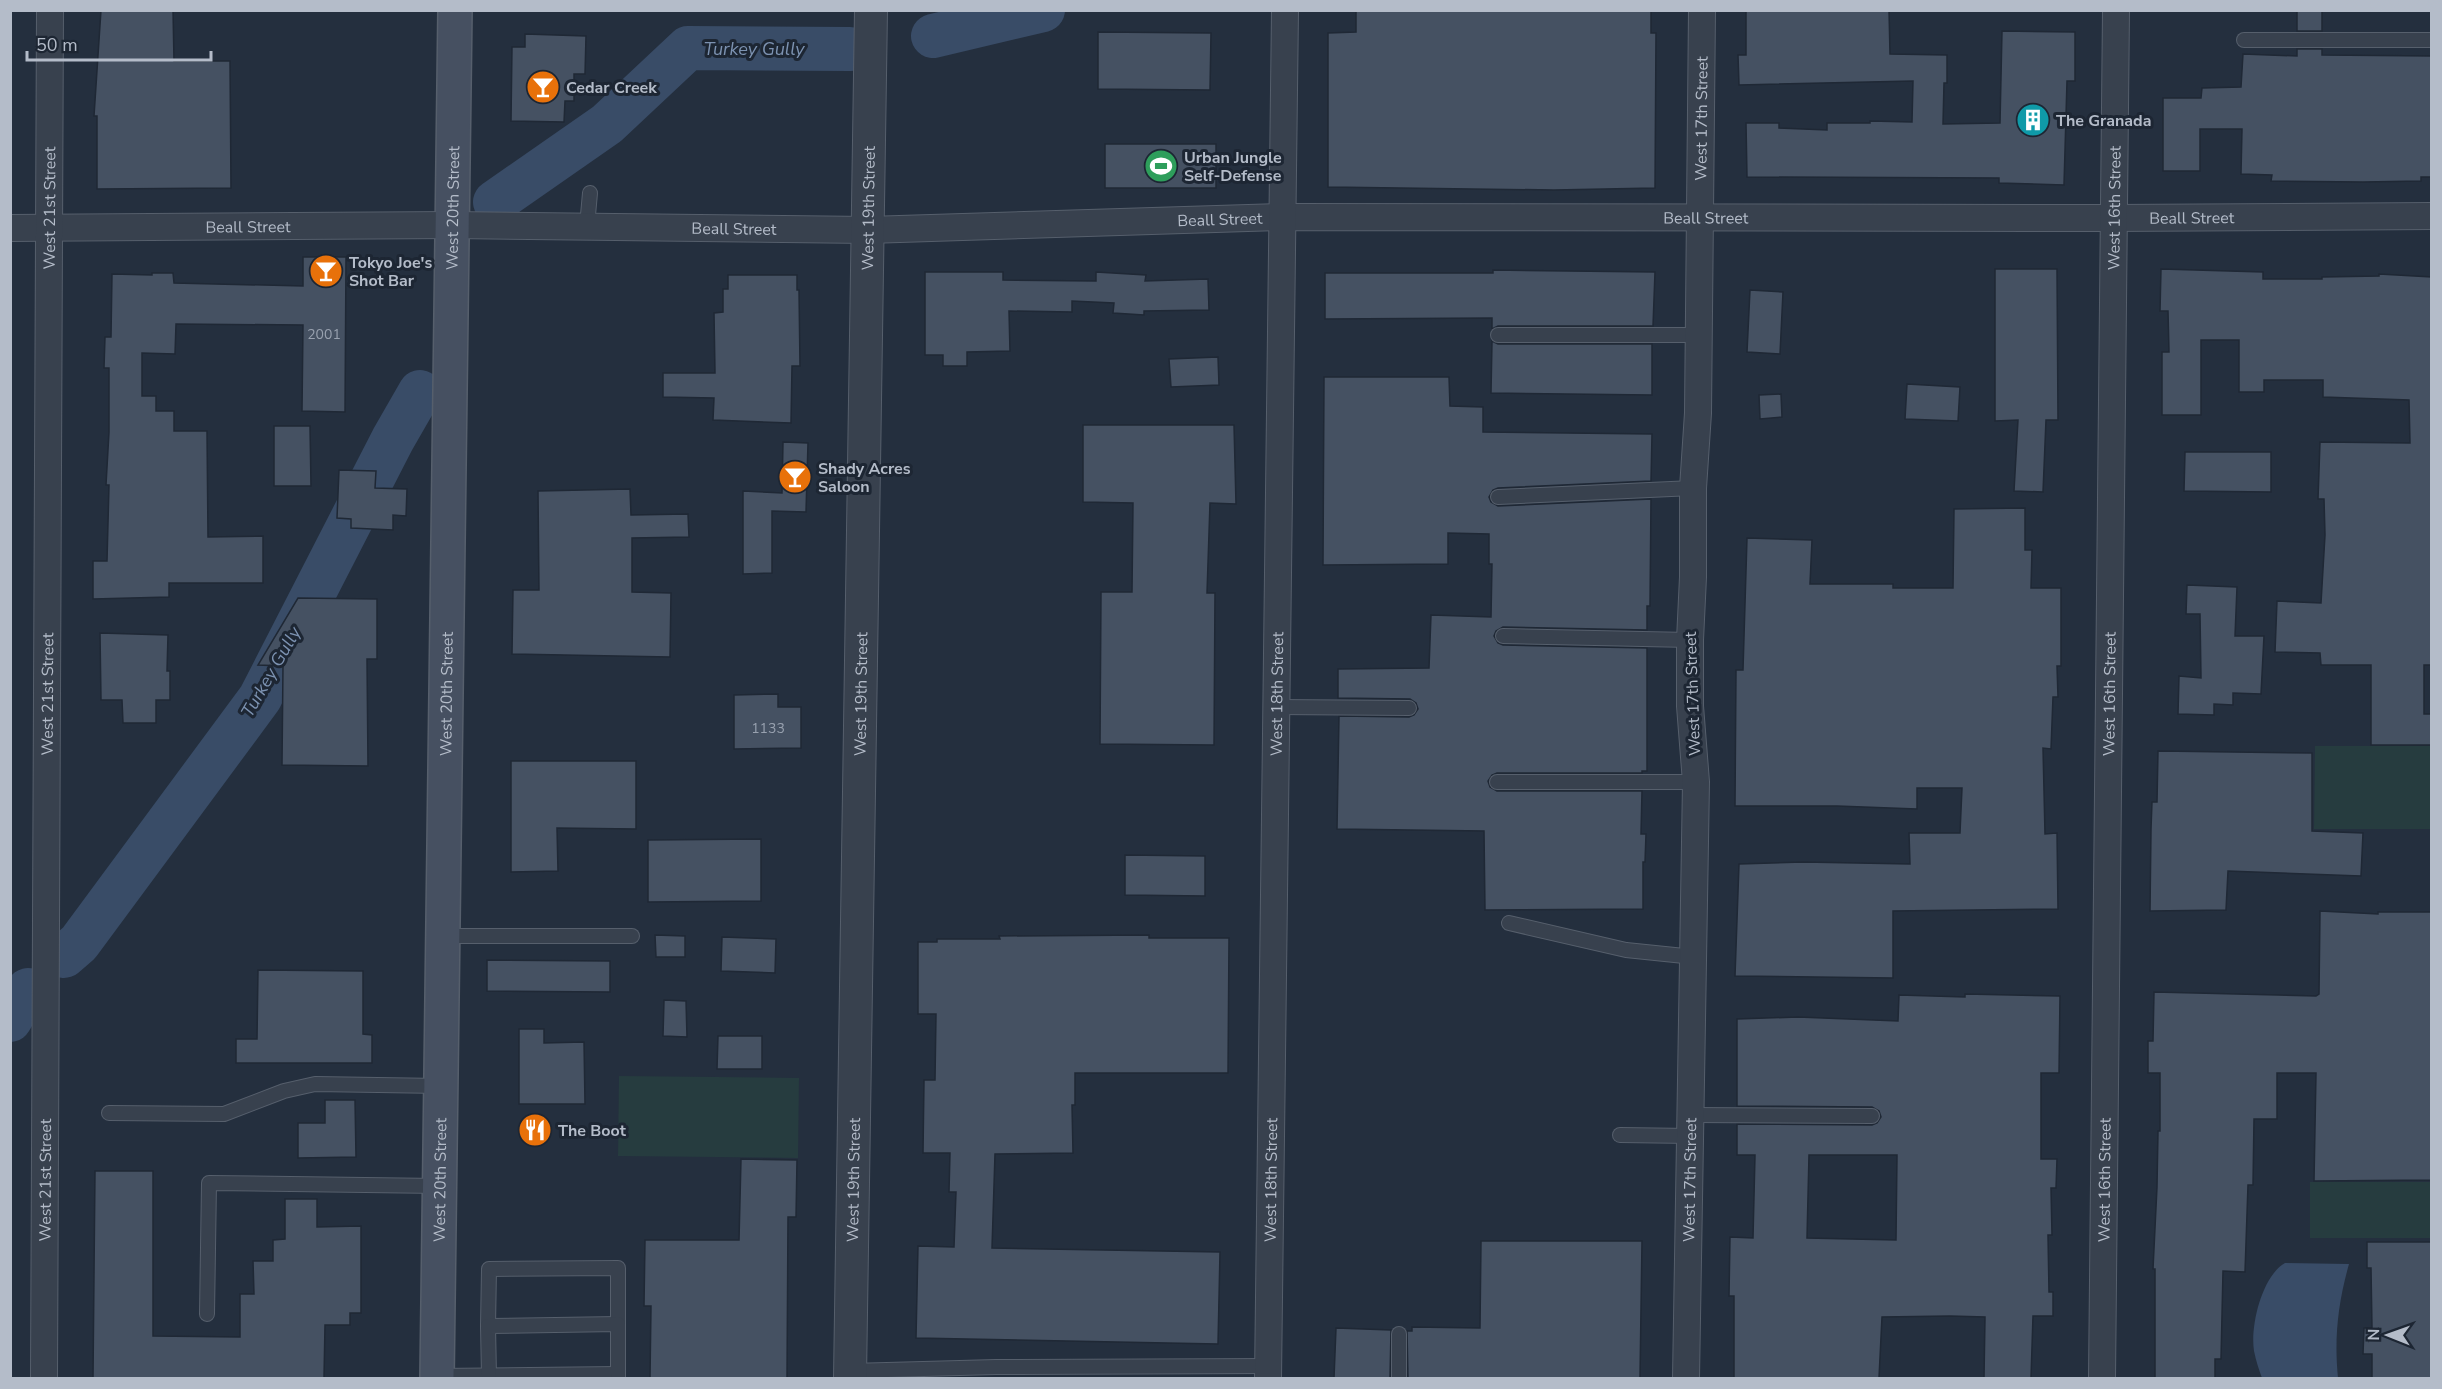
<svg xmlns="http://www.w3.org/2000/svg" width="2442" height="1389" font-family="'Nunito Sans',sans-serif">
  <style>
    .green { fill: #263c3f }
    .water { fill: #394c67 }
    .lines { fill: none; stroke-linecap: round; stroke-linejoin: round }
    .river { stroke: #394c67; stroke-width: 44 }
    .building { fill: #455162; stroke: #1f2835; stroke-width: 1.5; fill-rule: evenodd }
    .service-casing { stroke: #565f6c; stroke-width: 16 }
    .minor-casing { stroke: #565f6c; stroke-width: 28 }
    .tertiary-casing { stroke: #565f6c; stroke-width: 34 }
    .secondary-casing { stroke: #565f6c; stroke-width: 36 }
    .service { stroke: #38414e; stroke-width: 14 }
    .minor { stroke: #38414e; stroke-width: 26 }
    .tertiary { stroke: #38414e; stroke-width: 32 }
    .secondary { stroke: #465061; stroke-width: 33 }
    .labels { text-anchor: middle; stroke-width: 6; stroke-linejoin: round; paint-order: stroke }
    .number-label { font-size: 14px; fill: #98a1af }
    .poi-label { font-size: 16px; font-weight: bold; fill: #b4bcc9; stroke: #1d2633; text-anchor: start }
    .street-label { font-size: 16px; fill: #b4bcc9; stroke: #1d2633 }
    .water-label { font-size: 18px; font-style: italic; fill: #7c92b1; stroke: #1d2633 }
  </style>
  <rect width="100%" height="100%" fill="#242f3e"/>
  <g class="green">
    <polygon points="2315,746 2431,746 2431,829 2314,829"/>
    <polygon points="619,1076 799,1078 798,1158 618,1156"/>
    <rect x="2310" y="1182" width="121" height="56"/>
  </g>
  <path class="water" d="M2285,1263l64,1c-11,39 -15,74 -11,114h-76c-3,-8 -6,-17 -8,-27 -4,-25 8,-75 31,-88z"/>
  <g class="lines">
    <g class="river">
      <polyline points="933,36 1043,10"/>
      <polyline points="495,202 607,124 688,48 850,49"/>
      <polyline points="64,956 79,943 260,698 393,439 420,392"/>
      <polyline points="10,1020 28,990"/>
    </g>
  </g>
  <g class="building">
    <polygon points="101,10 173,10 174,61 230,61 231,188 97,189 97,116 94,116"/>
    <polygon points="1356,10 1651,10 1651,33 1656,33 1655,188 1554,190 1328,187 1328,33 1356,32"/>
    <polygon points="1746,10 1889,10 1890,54 1947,55 1947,83 1944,83 1943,124 2000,123 2002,31 2075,32 2075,81 2067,81 2064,185 1999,183 1999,178 1747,177 1746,123 1779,123 1779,128 1827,130 1827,123 1870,123 1870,121 1912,122 1913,81 1739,85 1738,55 1746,55"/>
    <rect x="2297" y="10" width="25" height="21"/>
    <polygon points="1098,32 1211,33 1210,90 1098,89"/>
    <polygon points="525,34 586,36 585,74 574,74 574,101 565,101 564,122 511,121 512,47 525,47"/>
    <polygon points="2297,49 2322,49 2322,55 2432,56 2432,177 2421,177 2421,181 2363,182 2271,181 2272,175 2241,174 2242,129 2200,129 2200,171 2163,171 2163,98 2201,98 2202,88 2241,87 2243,54 2297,56"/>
    <rect x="1105" y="144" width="111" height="44"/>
    <polygon points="303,257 346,257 345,412 302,411 303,325 176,324 175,354 142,353 142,396 156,396 156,411 174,411 174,431 207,431 208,537 263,536 263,583 169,583 169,597 93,599 93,561 107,561 109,485 106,485 109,432 109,368 104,368 105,337 111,337 112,274 152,275 152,273 173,273 174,283 303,286"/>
    <polygon points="1995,269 2057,269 2058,420 2046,420 2043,492 2014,491 2018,420 1995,421"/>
    <polygon points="2161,269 2263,272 2263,279 2322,279 2322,277 2379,276 2379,274 2432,277 2432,665 2424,665 2424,714 2432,714 2432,745 2371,745 2371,665 2321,665 2320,653 2275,652 2277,601 2321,603 2325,535 2324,499 2318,499 2320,442 2410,443 2409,400 2323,397 2323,380 2264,380 2264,392 2239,392 2239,340 2201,340 2201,415 2162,415 2162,352 2169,352 2168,311 2160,311"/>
    <polygon points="1493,270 1655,272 1653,326 1498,326 1492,329 1492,318 1325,319 1325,273 1493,273"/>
    <polygon points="925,272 1003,272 1003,280 1096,281 1096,272 1146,275 1145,281 1208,279 1209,310 1144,311 1144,315 1113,313 1114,303 1072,301 1072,312 1009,311 1010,351 967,352 967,366 943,366 943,355 925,355"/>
    <polygon points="728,275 797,275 797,290 799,290 800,366 792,366 791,423 713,420 714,398 663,397 663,373 715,373 714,313 723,312 723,289 728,289"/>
    <polygon points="1750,290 1783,292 1780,354 1747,352"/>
    <polygon points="1492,341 1498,344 1652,344 1652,395 1491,393"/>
    <polygon points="1218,357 1219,385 1171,387 1169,359"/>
    <polygon points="1324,377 1449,377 1450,406 1483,407 1483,432 1652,434 1651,481 1498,488 1493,490 1489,497 1491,502 1498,506 1651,499 1650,606 1647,606 1647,630 1503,627 1496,631 1494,636 1498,643 1503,645 1647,648 1647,771 1642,771 1642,773 1497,773 1492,775 1488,781 1490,787 1497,791 1642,791 1641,834 1646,834 1645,862 1643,862 1643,909 1485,910 1484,831 1337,829 1339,716 1409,717 1414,715 1418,709 1416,703 1410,699 1338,698 1338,669 1429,668 1431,615 1491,617 1492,564 1489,564 1489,534 1448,533 1448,564 1323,565"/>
    <polygon points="1907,384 1960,387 1958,421 1905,419"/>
    <polygon points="1781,394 1782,417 1760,419 1759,395"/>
    <polygon points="1083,425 1234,425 1236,504 1210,503 1207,593 1215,593 1214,745 1100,744 1101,592 1132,592 1133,503 1083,502"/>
    <polygon points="274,426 310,426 311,486 274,486"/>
    <polygon points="783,442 808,443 806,512 772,511 772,573 743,574 743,491 782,493"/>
    <polygon points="2185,452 2271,452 2271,492 2184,491"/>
    <polygon points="339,470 376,471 375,488 407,489 406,516 393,515 393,530 351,528 351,519 337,518"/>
    <polygon points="630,489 631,515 688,514 689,537 632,538 632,592 671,593 670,657 512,654 513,590 539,590 538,491"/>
    <polygon points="2025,508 2025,550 2032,550 2031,588 2061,588 2061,666 2057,666 2058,697 2053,697 2051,749 2043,748 2045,834 2057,833 2058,909 1893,911 1893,978 1735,976 1739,864 1803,862 1910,864 1909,833 1960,833 1962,788 1917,788 1917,809 1837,806 1735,806 1736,670 1743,670 1747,538 1812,540 1810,584 1893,584 1893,588 1953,588 1954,509"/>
    <polygon points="2187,585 2237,587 2235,636 2264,636 2261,694 2233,693 2233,705 2214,704 2214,715 2178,714 2179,676 2201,678 2200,614 2186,614"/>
    <polygon points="298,598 377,599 377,659 367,659 368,766 282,765 283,666 258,665"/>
    <polygon points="100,633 168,635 167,671 170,671 170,700 156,700 156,723 123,723 122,700 101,700"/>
    <polygon points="778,694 778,707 801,707 801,748 734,749 734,695"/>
    <polygon points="2158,751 2312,753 2312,831 2363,833 2361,876 2228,871 2226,910 2150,911 2151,829 2152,802 2157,802"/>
    <polygon points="511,761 636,761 636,829 557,828 558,871 511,872"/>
    <polygon points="761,839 761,901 648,902 648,840"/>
    <polygon points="1125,855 1205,856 1205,896 1125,895"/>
    <polygon points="2320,911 2378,914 2378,912 2432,912 2432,1180 2314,1181 2316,1073 2277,1073 2277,1119 2254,1119 2253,1185 2248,1185 2245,1272 2223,1271 2221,1359 2215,1359 2215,1378 2155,1378 2155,1269 2153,1269 2157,1187 2158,1131 2160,1131 2160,1073 2148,1073 2148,1041 2153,1041 2154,992 2316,996 2319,994"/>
    <polygon points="655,935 685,936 685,957 656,957"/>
    <polygon points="1149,935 1149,938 1229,938 1228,1073 1075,1073 1075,1105 1072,1105 1073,1153 995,1154 992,1248 1220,1252 1218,1344 916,1338 918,1246 954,1247 956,1192 949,1192 950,1153 923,1153 924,1080 935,1080 936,1014 918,1014 918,942 937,942 937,939 1000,939 999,936"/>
    <polygon points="722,937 776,939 775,973 721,971"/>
    <polygon points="487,960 610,961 610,992 487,991"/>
    <polygon points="258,970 363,971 363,1034 372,1035 372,1063 236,1063 236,1039 257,1039"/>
    <path d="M1965,994l95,2 -1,77h-18v86h16l-1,29h-5l1,47h-4l1,57h4v24h-20l-2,62h-47l1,-61 -35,-1 -68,1 -3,61h-145v-82h-5l1,-59 23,1 2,-83h-18v-31l135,1 5,-2 4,-6 -2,-6 -7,-4 -135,-1v-87l61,-2 100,4 1,-26 66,2zM1809,1155h88l-1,85 -89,-2z"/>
    <polygon points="664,1000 686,1001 687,1037 663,1036"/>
    <polygon points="519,1029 544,1029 544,1043 584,1042 585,1104 519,1104"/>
    <polygon points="718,1036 762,1036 762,1069 717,1069"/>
    <polygon points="325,1100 355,1100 356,1157 298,1158 298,1123 325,1123"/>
    <polygon points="741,1159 797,1160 796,1217 788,1217 787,1378 650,1378 651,1306 644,1306 645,1240 739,1240"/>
    <polygon points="95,1171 153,1171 153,1336 240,1337 240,1294 254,1294 253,1261 273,1261 273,1240 285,1239 285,1199 317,1199 317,1227 361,1226 361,1313 350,1313 350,1325 325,1325 324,1378 93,1378"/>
    <polygon points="1481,1241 1642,1241 1640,1378 1408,1378 1407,1331 1412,1331 1412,1327 1480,1328"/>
    <polygon points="2367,1242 2432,1242 2432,1378 2372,1378 2372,1354 2363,1354 2364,1328 2372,1328 2371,1268 2367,1268"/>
    <polygon points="1336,1328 1391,1330 1390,1378 1334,1378"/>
  </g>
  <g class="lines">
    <g class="service-casing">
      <g id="service">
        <polyline points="2244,40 2432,40"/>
        <polyline points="587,226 590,193"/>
        <polyline points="1498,335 1699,335"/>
        <polyline points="1498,497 1693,488"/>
        <polyline points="1503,636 1690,640"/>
        <polyline points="1276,707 1409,708"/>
        <polyline points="1497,782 1696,782"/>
        <polyline points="1509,923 1626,950 1694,957"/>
        <polyline points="443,936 632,936"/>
        <polyline points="109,1113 224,1114 284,1091 315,1084 441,1086"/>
        <polyline points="1691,1115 1872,1116"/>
        <polyline points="1620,1135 1691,1136"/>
        <polyline points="207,1314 209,1183 439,1186"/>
        <polyline points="488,1326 489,1269 618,1268 618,1324"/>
        <polyline points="850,1371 996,1367 1269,1366"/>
        <polyline points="437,1376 618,1374 618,1378"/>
        <polyline points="489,1376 488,1326 618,1324 618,1374"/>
        <polyline points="1399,1378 1399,1334"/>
      </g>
    </g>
    <g class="minor-casing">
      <g id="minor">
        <path id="s1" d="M10,228l443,-3 415,5 414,-13 831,1 319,-2"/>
        <path id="s2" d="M44,1378l6,-1368"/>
        <path id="s3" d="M1268,1378l17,-1368"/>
        <path id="s4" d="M1686,1378l10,-596 -6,-76v-66l3,-63v-89l5,-75 4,-403"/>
        <path id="s5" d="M2102,1378l14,-1368"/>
      </g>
    </g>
    <g class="tertiary-casing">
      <g id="tertiary">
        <path id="s6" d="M850,1378l21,-1368"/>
      </g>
    </g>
    <g class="secondary-casing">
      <g id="secondary">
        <path id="s7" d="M437,1378l18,-1368"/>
      </g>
    </g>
    <use href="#service" class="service"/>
    <use href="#minor" class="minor"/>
    <use href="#tertiary" class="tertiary"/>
    <use href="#secondary" class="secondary"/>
  </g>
  <defs>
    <g id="bar-disc" transform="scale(1.725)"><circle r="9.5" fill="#e8710a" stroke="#1d2633"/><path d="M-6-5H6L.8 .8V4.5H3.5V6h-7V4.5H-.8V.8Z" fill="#fff"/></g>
    <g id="building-disc" transform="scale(1.725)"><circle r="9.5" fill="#0f9aa8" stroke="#1d2633"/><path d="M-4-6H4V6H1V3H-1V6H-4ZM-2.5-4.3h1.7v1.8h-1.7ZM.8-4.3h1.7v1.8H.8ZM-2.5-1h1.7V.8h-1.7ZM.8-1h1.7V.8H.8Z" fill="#fff"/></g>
    <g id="stadium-disc" transform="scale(1.725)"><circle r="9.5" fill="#2e9e5b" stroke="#1d2633"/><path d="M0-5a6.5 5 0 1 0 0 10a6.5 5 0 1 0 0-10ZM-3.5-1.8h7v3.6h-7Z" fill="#fff"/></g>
    <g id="restaurant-disc" transform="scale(1.725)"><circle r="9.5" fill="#e8710a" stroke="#1d2633"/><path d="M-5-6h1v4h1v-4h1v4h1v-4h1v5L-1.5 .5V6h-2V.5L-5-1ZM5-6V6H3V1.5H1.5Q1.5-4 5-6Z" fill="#fff"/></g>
  </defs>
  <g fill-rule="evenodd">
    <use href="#bar-disc" x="543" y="87"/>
    <use href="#building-disc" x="2033" y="120"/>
    <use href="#stadium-disc" x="1161" y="166"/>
    <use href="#bar-disc" x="326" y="271"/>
    <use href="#bar-disc" x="795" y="477"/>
    <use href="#restaurant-disc" x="535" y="1130"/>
  </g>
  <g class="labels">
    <g class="number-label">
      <text x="324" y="339">2001</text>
      <text x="768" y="733">1133</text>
    </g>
    <g class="poi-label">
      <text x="566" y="93">Cedar Creek</text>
      <text x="2056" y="126">The Granada</text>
      <text x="1184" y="163">Urban Jungle<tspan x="1184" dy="18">Self-Defense</tspan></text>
      <text x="349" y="268">Tokyo Joe's<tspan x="349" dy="18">Shot Bar</tspan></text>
      <text x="818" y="474">Shady Acres<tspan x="818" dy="18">Saloon</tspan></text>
      <text x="558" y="1136">The Boot</text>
    </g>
    <g class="street-label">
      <text dy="6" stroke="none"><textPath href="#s4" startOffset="1260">West 17th Street</textPath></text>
      <text dy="6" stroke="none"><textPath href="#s2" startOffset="1170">West 21st Street</textPath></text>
      <text dy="6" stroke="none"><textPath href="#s7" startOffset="1170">West 20th Street</textPath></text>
      <text dy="6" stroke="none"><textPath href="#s6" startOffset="1170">West 19th Street</textPath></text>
      <text dy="6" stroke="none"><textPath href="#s5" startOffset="1170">West 16th Street</textPath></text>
      <text dy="6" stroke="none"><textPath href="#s1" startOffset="1696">Beall Street</textPath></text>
      <text dy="6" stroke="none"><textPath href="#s1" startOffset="2182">Beall Street</textPath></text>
      <text dy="6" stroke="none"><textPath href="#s1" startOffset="1210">Beall Street</textPath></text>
      <text dy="6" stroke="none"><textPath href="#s1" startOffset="238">Beall Street</textPath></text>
      <text dy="6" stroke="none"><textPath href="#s1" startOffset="724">Beall Street</textPath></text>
      <text dy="6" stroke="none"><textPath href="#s6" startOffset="684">West 19th Street</textPath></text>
      <text dy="6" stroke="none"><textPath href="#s3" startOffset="684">West 18th Street</textPath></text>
      <text transform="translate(1692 694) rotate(-92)" y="6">West 17th Street</text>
      <text dy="6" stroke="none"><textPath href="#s5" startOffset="684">West 16th Street</textPath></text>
      <text dy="6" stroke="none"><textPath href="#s2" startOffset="684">West 21st Street</textPath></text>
      <text dy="6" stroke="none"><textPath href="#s7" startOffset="684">West 20th Street</textPath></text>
      <text dy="6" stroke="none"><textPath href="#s2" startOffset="198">West 21st Street</textPath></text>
      <text dy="6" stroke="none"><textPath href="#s7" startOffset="198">West 20th Street</textPath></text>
      <text dy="6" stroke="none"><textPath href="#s6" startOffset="198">West 19th Street</textPath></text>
      <text dy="6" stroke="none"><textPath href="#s3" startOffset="198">West 18th Street</textPath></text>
      <text dy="6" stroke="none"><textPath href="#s4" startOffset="198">West 17th Street</textPath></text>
      <text dy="6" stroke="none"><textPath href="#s5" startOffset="198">West 16th Street</textPath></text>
    </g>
    <g class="water-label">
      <text x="754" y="55">Turkey Gully</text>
      <text transform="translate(271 672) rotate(-60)" y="6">Turkey Gully</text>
    </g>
  </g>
  <rect width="2442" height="1389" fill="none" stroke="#b4bcc9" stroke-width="24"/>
  <g transform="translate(2388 1335) rotate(271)" stroke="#1d2633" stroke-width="4.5" paint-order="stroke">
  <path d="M0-4.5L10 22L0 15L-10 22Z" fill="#b4bcc9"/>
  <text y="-9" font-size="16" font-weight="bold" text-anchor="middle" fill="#b4bcc9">N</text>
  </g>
  <path d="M27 51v9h184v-9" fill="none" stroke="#b4bcc9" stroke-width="3"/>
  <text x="36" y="51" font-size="18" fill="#b4bcc9" stroke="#1d2633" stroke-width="4.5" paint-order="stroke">50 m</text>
</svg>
